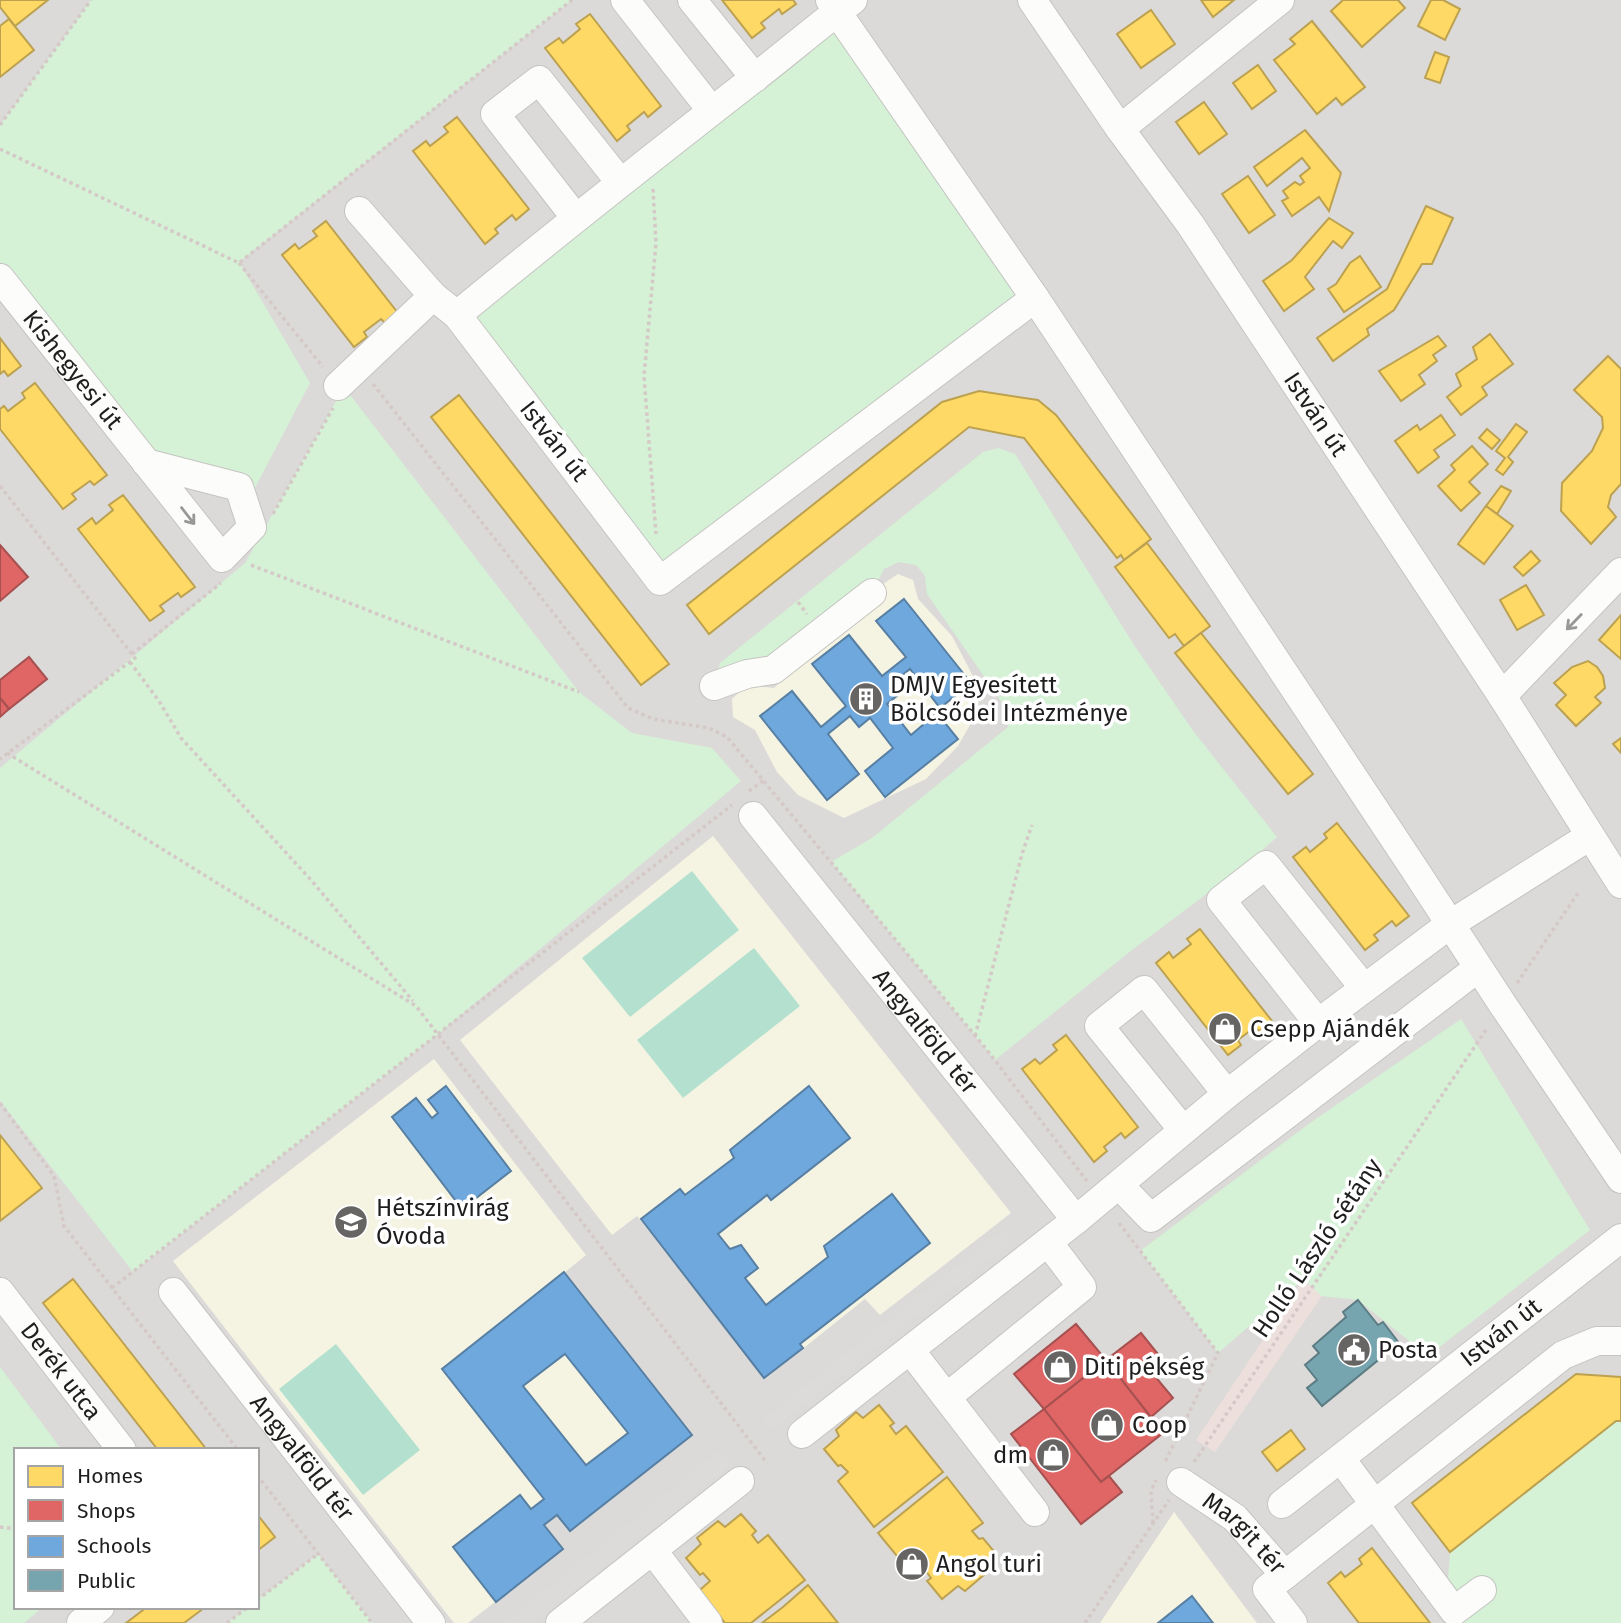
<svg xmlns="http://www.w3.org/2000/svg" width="1621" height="1623" font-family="'Fira Sans',sans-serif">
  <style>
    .residential { fill: #dbdad8; fill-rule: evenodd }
    .commercial { fill: #eddfdc }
    .education { fill: #f5f4e2 }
    .park { fill: #d5f1d6 }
    .pitch { fill: #b4e1cf }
    .parking { fill: #dcdbda }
    .homes { fill: #ffd966; stroke: #bca150; stroke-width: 2 }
    .shops { fill: #e06666; stroke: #a65050; stroke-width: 2 }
    .schools { fill: #6fa8dc; stroke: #577fa3; stroke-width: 2; fill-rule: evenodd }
    .public { fill: #76a5af; stroke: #5c7c84; stroke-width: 2 }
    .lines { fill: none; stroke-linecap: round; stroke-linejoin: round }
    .minor-casing { stroke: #c5c4c2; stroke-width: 30 }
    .path { stroke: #d5c9c7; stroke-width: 3.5; stroke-dasharray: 3.5 3.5; stroke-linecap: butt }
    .minor { stroke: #fcfcfb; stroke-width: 28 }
    .oneway { stroke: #989898 }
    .labels { text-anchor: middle; stroke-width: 7; stroke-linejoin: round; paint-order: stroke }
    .street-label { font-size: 24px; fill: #1e1e1e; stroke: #fff }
    .poi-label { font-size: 24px; fill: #1e1e1e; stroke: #fff; text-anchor: start }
  </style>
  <rect width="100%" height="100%" fill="#eceae6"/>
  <path class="residential" d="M0,0h1621v1623h-1621zM16,1450h241v157h-241z"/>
  <polygon class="commercial" points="1333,1235 1354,1249 1215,1452 1196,1440"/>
  <g class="education">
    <polygon points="898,574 913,580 918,599 952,636 976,682 979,709 958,746 926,779 844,818 798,795 777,772 755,730 733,717 732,699 747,685 774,688 883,584"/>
    <polygon points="713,836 1011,1213 880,1315 865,1299 765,1379 637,1216 612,1235 460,1040"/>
    <polygon points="434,1059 586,1255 564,1273 692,1435 570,1531 557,1516 545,1525 563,1549 468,1623 454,1623 173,1261"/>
    <polygon points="1174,1512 1257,1623 1100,1623"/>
  </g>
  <g class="park">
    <polygon points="91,0 572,0 239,262 310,383 245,507 239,487 146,463 0,278 0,125"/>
    <polygon points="837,12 1035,298 660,581 457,315"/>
    <polygon points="344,387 579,692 632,733 712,748 741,781 437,1035 133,1272 0,1101 0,768 245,563"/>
    <polygon points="998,448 1015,454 1134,645 1194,732 1277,837 1249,862 1132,950 995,1060 831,862 872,838 1008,727 1008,711 927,594 925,576 916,565 899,562 884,569 872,593 773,670 714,686 720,663 983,452"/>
    <polygon points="1461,1019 1590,1230 1428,1356 1358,1300 1321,1296 1304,1279 1218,1353 1140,1251 1310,1123"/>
    <polygon points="0,1367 62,1450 16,1450 16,1607 43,1607 24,1623 0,1623"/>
    <polygon points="1616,1421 1621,1422 1621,1623 1445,1623 1450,1552"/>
    <polygon points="318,1554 373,1623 227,1623 248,1607 257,1607 257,1600"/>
  </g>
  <g class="pitch">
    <polygon points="692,871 739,930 630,1017 582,958"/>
    <polygon points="754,948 800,1006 683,1098 637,1040"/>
    <polygon points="336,1344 420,1450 363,1495 279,1389"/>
  </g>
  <g class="parking">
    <polygon points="1005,1228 1015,1239 771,1431 762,1419"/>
    <polygon points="721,1449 733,1463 534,1623 504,1623"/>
  </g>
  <g class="homes">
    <polygon points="0,0 48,0 15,26 0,7"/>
    <polygon points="722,0 793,0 796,4 782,14 779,9 761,23 765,28 752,38"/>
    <polygon points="1201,0 1234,0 1213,17"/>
    <polygon points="1343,0 1398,0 1405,8 1362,47 1331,11"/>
    <polygon points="1431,0 1443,0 1460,9 1445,40 1418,26"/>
    <polygon points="1151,10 1175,44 1141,68 1117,34"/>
    <polygon points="590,14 661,106 648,117 644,112 627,126 630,130 617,141 545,48 559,38 563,43 580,29 576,24"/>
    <polygon points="9,19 34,50 0,77 0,26"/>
    <polygon points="1312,21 1365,87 1342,105 1336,98 1317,114 1274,60 1295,44 1290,39"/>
    <polygon points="1435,52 1449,57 1440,83 1425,78"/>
    <polygon points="1258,65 1276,91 1252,109 1233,83"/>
    <polygon points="1204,102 1227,134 1199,154 1176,122"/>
    <polygon points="457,117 529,209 516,220 512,215 495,229 498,233 485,244 413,151 426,141 430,146 448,132 444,127"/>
    <polygon points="1305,130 1341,173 1329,211 1319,197 1292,216 1282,201 1288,198 1283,191 1295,182 1300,185 1304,182 1300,176 1310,168 1302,158 1267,186 1254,167"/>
    <polygon points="1248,176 1275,215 1249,233 1222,194"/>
    <polygon points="1426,206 1453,218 1432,264 1422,264 1394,310 1367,329 1369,335 1333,361 1317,338 1387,289"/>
    <polygon points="1329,218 1353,233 1342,248 1333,241 1305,277 1314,289 1284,311 1263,281 1292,260"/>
    <polygon points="326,221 398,313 385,323 381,319 364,332 367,337 354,347 282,255 295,244 299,249 317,236 313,231"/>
    <polygon points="1360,256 1381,287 1344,312 1328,289 1336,284 1350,263"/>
    <polygon points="1490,334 1513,364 1482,387 1487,395 1461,415 1447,397 1461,386 1456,374 1477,359 1473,347"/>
    <polygon points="1438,336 1446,346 1433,355 1437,361 1419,375 1425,384 1401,401 1379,371"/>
    <polygon points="0,338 21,366 8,376 4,371 0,374"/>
    <polygon points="1608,356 1621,369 1621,484 1611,495 1608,507 1616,517 1591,544 1561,511 1562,483 1592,451 1603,428 1602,417 1574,390"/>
    <polygon points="35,383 107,475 94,485 90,481 72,494 76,499 63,509 0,429 0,409 4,406 8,411 25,398 22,393"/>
    <polygon points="979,391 1038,400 1056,415 1151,539 1124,560 1121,555 1117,558 1024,438 969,427 709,634 687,605 942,402"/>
    <polygon points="459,395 669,664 641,685 431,417"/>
    <polygon points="1441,415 1455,435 1434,450 1439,457 1418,473 1395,441 1417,425 1420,430"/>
    <polygon points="1516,424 1527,432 1508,457 1513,462 1503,475 1496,470 1505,458 1496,451"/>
    <polygon points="1487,429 1500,440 1492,449 1479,438"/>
    <polygon points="1472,446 1488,464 1469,482 1480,493 1461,511 1438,486 1455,470 1451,465"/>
    <polygon points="1501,486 1511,491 1497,514 1486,506"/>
    <polygon points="123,495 195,587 181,597 178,593 160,606 164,611 150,621 78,529 92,518 96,524 113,510 109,505"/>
    <polygon points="1486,506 1513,526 1484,564 1458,544"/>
    <polygon points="1147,543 1210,626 1184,646 1175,634 1169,638 1115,567"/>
    <polygon points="1531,551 1540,561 1523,576 1514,567"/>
    <polygon points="1526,585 1544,615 1517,630 1500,600"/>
    <polygon points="1621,615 1621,659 1599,640"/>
    <polygon points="1201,633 1313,774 1288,794 1175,653"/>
    <polygon points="1588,661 1597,667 1603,676 1605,688 1595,697 1601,703 1576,726 1556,705 1566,695 1554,683 1572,667"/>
    <polygon points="1621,738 1621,753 1613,744"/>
    <polygon points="1337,823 1409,916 1396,926 1392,921 1374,935 1378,940 1365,950 1293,857 1306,847 1310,852 1327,838 1324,834"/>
    <polygon points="1200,929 1272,1021 1259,1031 1255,1027 1238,1040 1241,1045 1228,1055 1156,963 1169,952 1173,958 1191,944 1187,939"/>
    <polygon points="1066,1035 1138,1127 1125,1138 1121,1133 1104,1147 1107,1151 1094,1162 1022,1069 1035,1059 1040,1064 1057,1050 1053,1045"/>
    <polygon points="0,1135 42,1188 0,1221"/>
    <polygon points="73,1279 207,1450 158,1450 43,1303"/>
    <polygon points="1576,1374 1621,1377 1621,1421 1616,1421 1450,1552 1412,1503"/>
    <polygon points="879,1405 894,1423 890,1426 896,1434 906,1426 943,1472 874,1527 838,1481 848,1472 841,1465 838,1466 824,1449 839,1436 836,1430 856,1412 863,1418"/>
    <polygon points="1291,1430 1305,1449 1277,1471 1262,1452"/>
    <polygon points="947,1477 983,1523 972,1531 979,1539 983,1538 997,1555 981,1568 985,1574 965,1591 958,1586 942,1599 927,1581 931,1578 925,1570 915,1578 878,1533"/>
    <polygon points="257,1514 275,1537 257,1551"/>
    <polygon points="741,1514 756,1531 752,1535 758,1543 768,1535 805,1580 751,1623 725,1623 700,1590 710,1581 703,1573 700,1575 686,1558 701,1544 697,1538 718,1521 725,1527"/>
    <polygon points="1372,1548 1430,1623 1359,1623 1328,1583 1341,1572 1345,1577 1362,1564 1359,1559"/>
    <polygon points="808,1585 838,1623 762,1623 783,1607"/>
    <polygon points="147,1607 203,1607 204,1608 184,1623 126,1623"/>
  </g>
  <g class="shops">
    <polygon points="0,545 28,577 0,601"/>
    <polygon points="29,657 47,679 9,709 0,698 0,680"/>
    <polygon points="0,698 9,709 0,717"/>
    <polygon points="1076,1324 1106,1360 1044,1409 1014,1374"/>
    <polygon points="1141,1333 1166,1364 1153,1374 1173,1398 1151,1417 1106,1360"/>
    <polygon points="1106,1360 1163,1433 1101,1482 1044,1409"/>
    <polygon points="1044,1409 1101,1482 1109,1476 1122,1492 1081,1524 1011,1434"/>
  </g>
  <g class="schools">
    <polygon points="904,599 971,683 940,708 910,669 890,685 898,695 887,704 911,735 937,713 958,739 885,797 865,771 893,748 870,718 859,727 850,716 828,734 859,774 827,800 760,716 792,691 821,727 846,706 812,664 849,635 882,676 906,657 876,621"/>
    <polygon points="446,1086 511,1171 462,1209 392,1117 416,1098 432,1118 438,1113 428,1100"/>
    <polygon points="809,1086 850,1138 771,1200 767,1195 718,1234 730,1249 741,1245 758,1268 745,1278 766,1305 828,1257 824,1246 892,1194 930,1243 800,1344 803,1348 764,1378 641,1219 680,1189 685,1195 734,1158 730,1150"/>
    <path d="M564,1272l128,163 -122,96 -13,-16 -13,10 19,24 -67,53 -43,-55 67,-52 11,14 13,-10 -102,-130zM565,1354l63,79 -42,32 -63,-79z"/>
    <polygon points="1192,1596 1213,1623 1158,1623"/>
  </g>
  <polygon class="public" points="1358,1300 1378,1325 1383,1322 1399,1343 1322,1406 1307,1388 1317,1380 1305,1365 1319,1353 1313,1346 1346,1317 1343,1312"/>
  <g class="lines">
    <g class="minor-casing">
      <g id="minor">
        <polyline points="625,0 712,111"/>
        <polyline points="692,0 755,78"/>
        <path d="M830,0l7,12 198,286 -375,283 -203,-266c97,-80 196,-158 296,-236 34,-26 66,-54 100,-79"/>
        <path id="s1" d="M1032,0l88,129 70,95 312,472 119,188"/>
        <polyline points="1120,129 1280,0"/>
        <polyline points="359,211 433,296 457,315"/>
        <polyline points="575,217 495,114 539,80 620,182"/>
        <path id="s2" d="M0,278l222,280 30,-31 -13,-40 -93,-24"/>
        <polyline points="1035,298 1415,870 1503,1005 1621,1179"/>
        <polyline points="338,386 433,296"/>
        <polyline points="714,686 747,674 773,670 872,593"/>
        <polyline points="1502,696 1621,572"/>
        <path id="s3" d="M753,816l323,404"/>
        <polyline points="1318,1023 1221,900 1266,865 1364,988"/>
        <polyline points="1183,1130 1099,1026 1144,990 1227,1094"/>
        <polyline points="1119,1185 1151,1218 1478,968"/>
        <path id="s4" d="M0,1292l122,158"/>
        <path id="s5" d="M173,1292l258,331"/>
        <polyline points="910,1350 1035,1512"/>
        <polyline points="947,1397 1082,1287 1048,1242"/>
        <polyline points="802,1434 1076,1220 1227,1094 1318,1023 1449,925 1590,836"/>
        <polyline points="1341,1459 1454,1611 1482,1590"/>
        <path id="s6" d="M1181,1482l54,36 50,57 -18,14 26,34"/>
        <path id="s7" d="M1282,1504l339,-266"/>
        <polyline points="653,1551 708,1623"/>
        <polyline points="1285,1575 1563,1355 1597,1341 1621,1341"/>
        <polyline points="81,1623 100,1607"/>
        <polyline points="560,1623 740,1481"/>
      </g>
    </g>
    <g class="path">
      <polyline points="0,125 91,0"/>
      <polyline points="0,149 239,263 572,0"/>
      <polyline points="653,189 656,243 644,376 656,534"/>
      <polyline points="239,263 323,367"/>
      <polyline points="373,384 628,708 653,719 709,728 727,737 987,1050 1087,1181"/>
      <polyline points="0,486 135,658 0,759"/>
      <polyline points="273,514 333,408"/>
      <polyline points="251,565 579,692"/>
      <polyline points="798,602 807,614"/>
      <polyline points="132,654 221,583"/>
      <polyline points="130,662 159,701 181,738 311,880 413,1001"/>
      <polyline points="7,753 416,1006 767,1463"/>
      <polyline points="749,791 764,780"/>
      <polyline points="1517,983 1578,893"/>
      <polyline points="975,1036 1022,854 1032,825"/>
      <polyline points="0,1103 54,1176 64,1226 238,1450"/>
      <polyline points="1119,1223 1218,1353 1164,1464"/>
      <polyline points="112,1288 732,805"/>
      <polyline points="1194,1462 1488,1027"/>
      <polyline points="257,1475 372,1623"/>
      <polyline points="1153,1523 1151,1491 1156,1480"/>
      <polyline points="0,1527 16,1529"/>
      <polyline points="257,1600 318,1554"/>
      <polyline points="227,1623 248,1607"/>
      <polyline points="1085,1623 1169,1500"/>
    </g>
    <use href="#minor" class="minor"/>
  </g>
  <defs><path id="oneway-shaft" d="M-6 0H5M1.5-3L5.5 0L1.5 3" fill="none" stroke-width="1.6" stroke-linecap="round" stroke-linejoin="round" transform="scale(1.75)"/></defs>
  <g class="oneway">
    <use href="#oneway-shaft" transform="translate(188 516) rotate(52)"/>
    <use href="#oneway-shaft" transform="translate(1574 622) rotate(134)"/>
  </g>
  <defs>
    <g id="building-disc" transform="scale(1.75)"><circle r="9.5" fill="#666564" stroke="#fff"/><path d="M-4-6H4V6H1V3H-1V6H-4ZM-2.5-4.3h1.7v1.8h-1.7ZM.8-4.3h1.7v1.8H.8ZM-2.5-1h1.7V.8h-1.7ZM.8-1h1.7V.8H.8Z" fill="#fff"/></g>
    <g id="shop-disc" transform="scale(1.75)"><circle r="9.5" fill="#666564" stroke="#fff"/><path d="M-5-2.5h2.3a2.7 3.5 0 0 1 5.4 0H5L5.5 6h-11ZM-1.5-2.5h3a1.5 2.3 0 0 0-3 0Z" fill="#fff"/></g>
    <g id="school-disc" transform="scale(1.75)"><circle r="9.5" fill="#666564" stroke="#fff"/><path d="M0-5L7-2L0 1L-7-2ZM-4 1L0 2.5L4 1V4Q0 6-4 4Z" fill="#fff"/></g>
    <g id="civic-disc" transform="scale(1.75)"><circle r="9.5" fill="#666564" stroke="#fff"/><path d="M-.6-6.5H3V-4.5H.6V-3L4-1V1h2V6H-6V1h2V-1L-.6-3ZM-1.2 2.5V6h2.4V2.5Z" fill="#fff"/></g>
  </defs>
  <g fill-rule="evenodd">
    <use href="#building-disc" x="866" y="699"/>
    <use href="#shop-disc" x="1225" y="1029"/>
    <use href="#school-disc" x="351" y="1222"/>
    <use href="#civic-disc" x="1354" y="1350"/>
    <use href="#shop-disc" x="1060" y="1367"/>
    <use href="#shop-disc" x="1107" y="1425"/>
    <use href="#shop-disc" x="1053" y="1455"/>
    <use href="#shop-disc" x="912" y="1564"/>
  </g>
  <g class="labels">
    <g class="street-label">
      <text dy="8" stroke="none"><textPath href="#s2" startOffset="117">Kishegyesi út</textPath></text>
      <text dy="8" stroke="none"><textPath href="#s1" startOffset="502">István út</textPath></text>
      <text transform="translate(554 441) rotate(52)" y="8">István út</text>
      <text dy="8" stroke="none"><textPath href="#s3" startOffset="276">Angyalföld tér</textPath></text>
      <text transform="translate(1317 1248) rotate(-56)" y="8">Holló László sétány</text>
      <text dy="8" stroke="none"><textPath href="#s7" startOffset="278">István út</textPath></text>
      <text dy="8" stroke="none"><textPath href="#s4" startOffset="100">Derék utca</textPath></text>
      <text dy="8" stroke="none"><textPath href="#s5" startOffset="210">Angyalföld tér</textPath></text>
      <text dy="8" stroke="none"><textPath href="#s6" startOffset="82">Margit tér</textPath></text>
    </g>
    <g class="poi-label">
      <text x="890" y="693">DMJV Egyesített<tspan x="890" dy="28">Bölcsődei Intézménye</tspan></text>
      <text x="1250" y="1037">Csepp Ajándék</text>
      <text x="376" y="1216">Hétszínvirág<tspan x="376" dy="28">Óvoda</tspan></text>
      <text x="1378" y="1358">Posta</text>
      <text x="1084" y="1375">Diti pékség</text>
      <text x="1132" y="1433">Coop</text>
      <text x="1028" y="1463" text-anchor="end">dm</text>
      <text x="936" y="1572">Angol turi</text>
    </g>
  </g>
  <rect x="14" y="1448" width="245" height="161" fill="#ffffff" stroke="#a5a5a5" stroke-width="2"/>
  <rect x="28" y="1466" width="35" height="21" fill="#ffd966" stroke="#a5a5a5" stroke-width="2"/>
  <text x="77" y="1483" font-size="21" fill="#1e1e1e">Homes</text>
  <rect x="28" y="1500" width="35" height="21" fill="#e06666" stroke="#a5a5a5" stroke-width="2"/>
  <text x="77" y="1518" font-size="21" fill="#1e1e1e">Shops</text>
  <rect x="28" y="1536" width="35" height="21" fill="#6fa8dc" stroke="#a5a5a5" stroke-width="2"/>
  <text x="77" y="1553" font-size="21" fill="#1e1e1e">Schools</text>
  <rect x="28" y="1570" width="35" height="21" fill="#76a5af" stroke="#a5a5a5" stroke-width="2"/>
  <text x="77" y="1588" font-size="21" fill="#1e1e1e">Public</text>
</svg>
